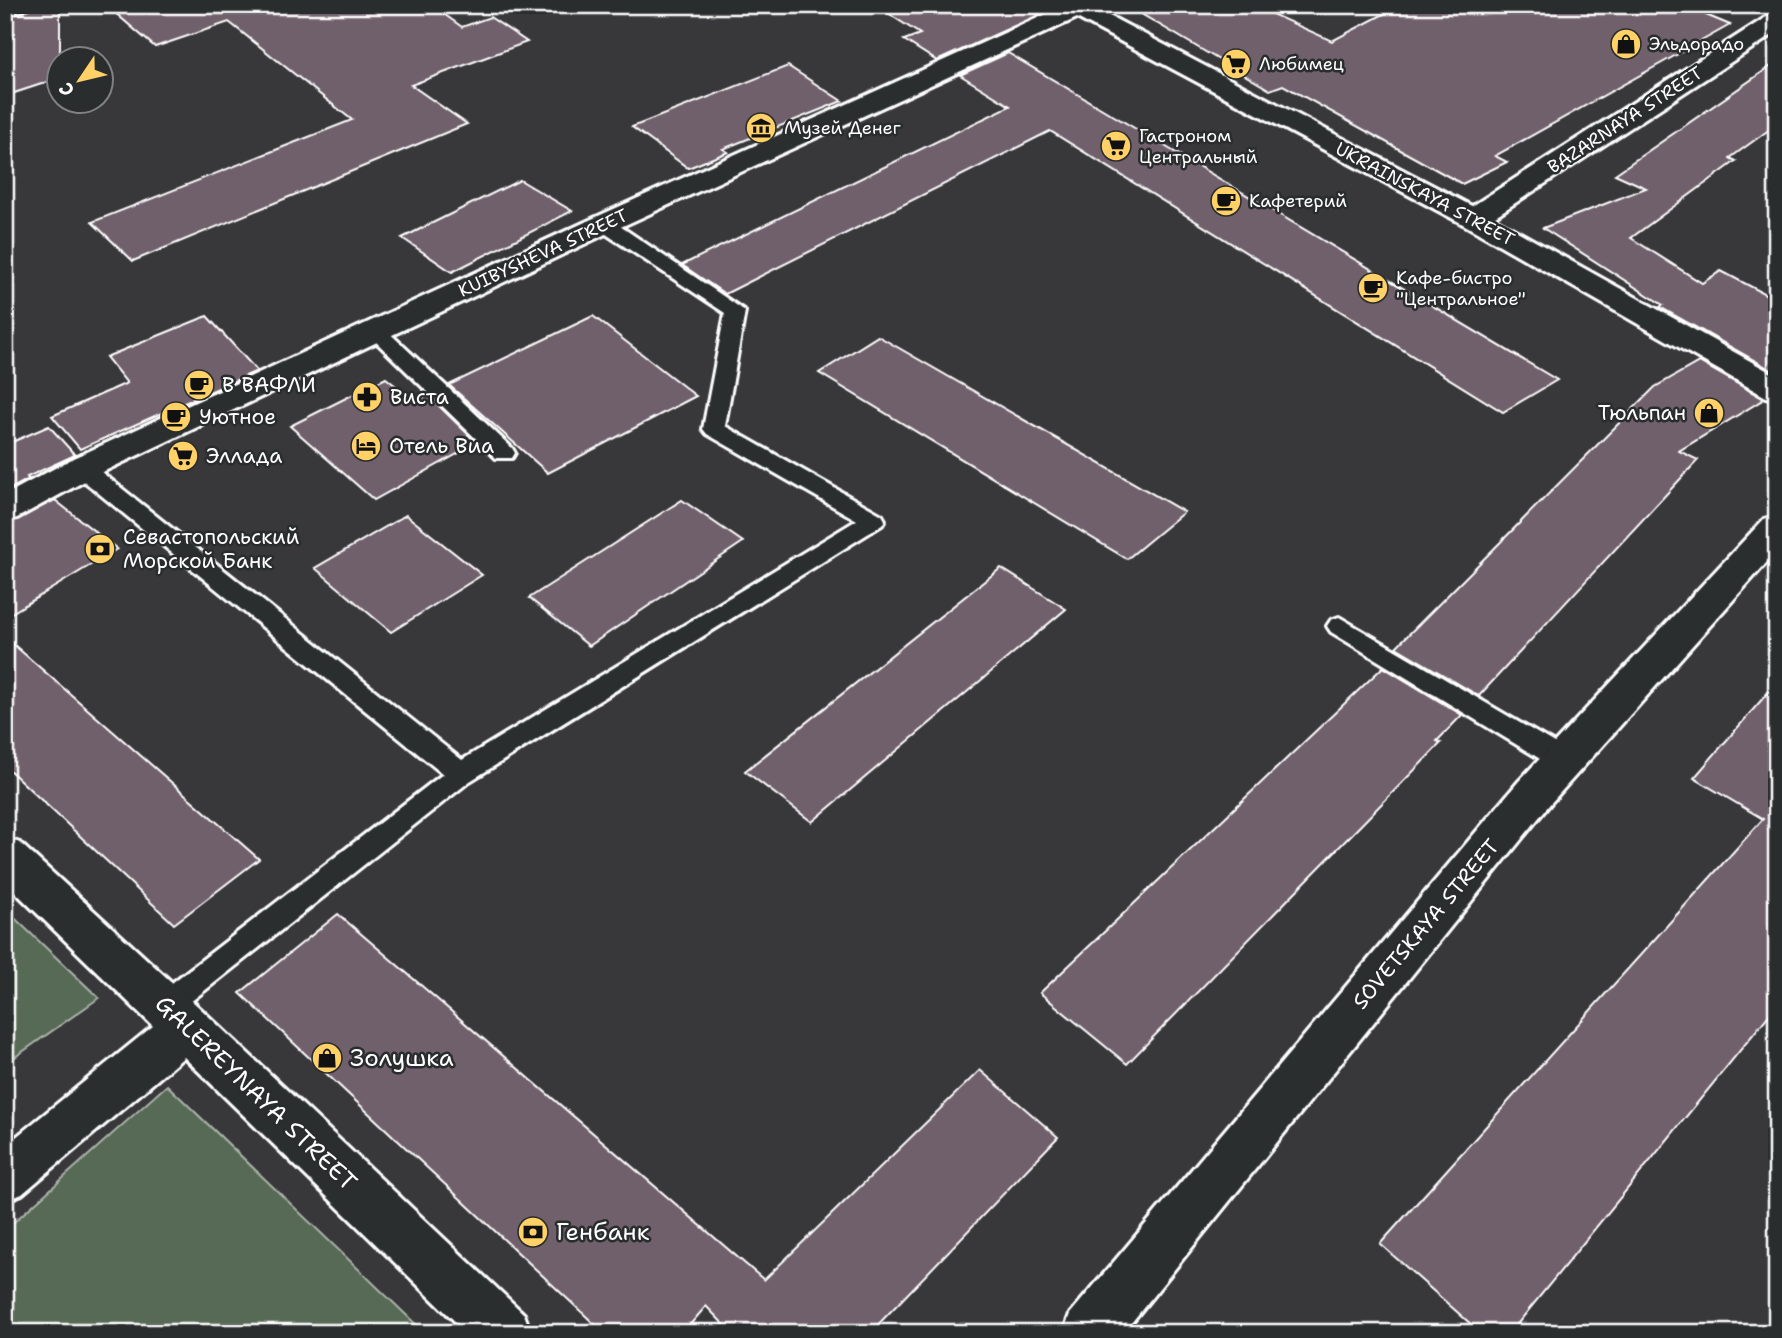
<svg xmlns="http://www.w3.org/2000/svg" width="1782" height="1338" font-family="'Shantell Sans',sans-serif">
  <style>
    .green { fill: #576a54; stroke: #abb4aa; stroke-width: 2 }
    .building { fill: #70606c; stroke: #fff; stroke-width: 2 }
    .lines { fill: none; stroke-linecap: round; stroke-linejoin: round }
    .lane-casing { stroke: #fff; stroke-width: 6 }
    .street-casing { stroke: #fff; stroke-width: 6 }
    .secondary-casing { stroke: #fff; stroke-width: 6 }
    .lane { fill: #2a2d2e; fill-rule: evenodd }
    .street { fill: #2a2d2e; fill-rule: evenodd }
    .secondary { fill: #2a2d2e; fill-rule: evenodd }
    .labels { text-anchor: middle; stroke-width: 5; stroke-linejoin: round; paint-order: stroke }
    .far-poi-label { font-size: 18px; fill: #fff; stroke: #2a2d2e; text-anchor: start }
    .far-street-label { font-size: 18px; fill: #fff; stroke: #2a2d2e }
    .poi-label { font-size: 21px; fill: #fff; stroke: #2a2d2e; text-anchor: start }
    .street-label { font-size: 21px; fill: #fff; stroke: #2a2d2e }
    .near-poi-label { font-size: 24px; fill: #fff; stroke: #2a2d2e; text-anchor: start }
    .near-street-label { font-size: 24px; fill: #fff; stroke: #2a2d2e }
  </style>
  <rect width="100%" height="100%" fill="#38373a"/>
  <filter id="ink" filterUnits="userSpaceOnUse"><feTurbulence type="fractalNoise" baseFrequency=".0143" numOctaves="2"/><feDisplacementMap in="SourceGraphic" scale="14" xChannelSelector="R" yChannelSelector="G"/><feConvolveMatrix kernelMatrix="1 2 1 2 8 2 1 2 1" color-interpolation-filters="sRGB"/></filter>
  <g filter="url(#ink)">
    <g class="green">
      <polygon points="5,909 99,998 5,1064"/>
      <polygon points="167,1085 425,1333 5,1333 5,1230"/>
    </g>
    <g class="building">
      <polygon points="40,5 60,5 60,78 5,96 5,17"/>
      <polygon points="106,5 431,5 462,27 490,17 527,42 411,85 467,124 133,261 92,222 352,120 229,22 155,47"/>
      <polygon points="875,5 1056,5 1056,7 937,61 904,40 920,34"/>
      <polygon points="1126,5 1252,5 1332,41 1401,5 1682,5 1730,25 1495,156 1507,162 1462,184 1283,85 1270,90"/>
      <polygon points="1008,53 1131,126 1557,380 1503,412 1050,131 725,294 682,265 1010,106 960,75"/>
      <polygon points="1777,62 1777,124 1730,158 1736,161 1631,238 1702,283 1721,271 1777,300 1777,373 1660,307 1663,305 1543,228 1646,188 1615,174"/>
      <polygon points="788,66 842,101 723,149 728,152 688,168 632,127"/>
      <polygon points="520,180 572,211 452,272 402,238"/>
      <polygon points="207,316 257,371 80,449 52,416 127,383 106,357"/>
      <polygon points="593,316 696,396 548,473 449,385"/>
      <polygon points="878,336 1184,512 1127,559 819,373"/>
      <polygon points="1699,362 1764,399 1679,451 1698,460 1479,696 1396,647 1655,387"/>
      <polygon points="386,378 415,401 428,395 477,443 374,500 290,426"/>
      <polygon points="49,426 75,455 27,477 29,479 5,492 5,445"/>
      <polygon points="55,500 117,549 5,617 5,524"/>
      <polygon points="682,500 743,542 589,646 529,598"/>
      <polygon points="406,515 482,575 391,632 315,568"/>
      <polygon points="1001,568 1066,609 812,822 745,771"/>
      <polygon points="5,637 259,859 174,924 5,766"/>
      <polygon points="1383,667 1462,715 1437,741 1441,743 1127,1064 1040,993"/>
      <polygon points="1777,682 1777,1005 1510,1333 1481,1333 1380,1244 1763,819 1694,778"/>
      <polygon points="338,914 764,1280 980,1070 1058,1137 870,1333 732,1333 706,1306 683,1333 604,1333 240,993"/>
    </g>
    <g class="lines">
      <g class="lane-casing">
        <g id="lane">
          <polygon points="604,218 611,220 745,311 725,426 882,515 885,520 882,525 470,781 175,1014 165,1018 155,1014 150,1005 155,996 443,774 74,473 71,468 74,463 82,461 90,463 462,760 857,520 707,434 703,429 725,313 597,228 595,224"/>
          <polygon points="376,325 383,327 512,448 515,453 512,458 496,458 369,335 366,331 369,327"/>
          <polygon points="1339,617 1573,754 1577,761 1573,768 1564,771 1555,768 1331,632 1327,626 1331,620"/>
        </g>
      </g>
      <g class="street-casing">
        <g id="street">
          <polygon points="5,5 27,5 24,10 5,15"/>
          <polygon points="1777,14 1777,32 1483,224 1473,227 1463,224 1459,218 1463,212 1768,16"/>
          <polygon points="5,838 20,843 203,1011 524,1314 531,1333 467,1333 184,1057 22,1194 5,1201 5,1146 153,1026 5,882"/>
        </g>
      </g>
      <g class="secondary-casing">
        <g id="secondary">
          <polygon points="1058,5 1098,5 1096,9 1483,212 1777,376 1777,400 1766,397 1463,224 1077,18 614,230 94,476 17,518 5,522 5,495 70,460 594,218 1060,8"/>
          <polygon points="1777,516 1777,551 1549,805 1123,1333 1063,1333 1070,1314 1519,781 1764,519"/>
        </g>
      </g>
      <use href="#lane" class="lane"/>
      <use href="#street" class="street"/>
      <use href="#secondary" class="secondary"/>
    </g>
  </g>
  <defs>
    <g id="shop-disc" transform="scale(1.575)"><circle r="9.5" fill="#ffd166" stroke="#2a2d2e"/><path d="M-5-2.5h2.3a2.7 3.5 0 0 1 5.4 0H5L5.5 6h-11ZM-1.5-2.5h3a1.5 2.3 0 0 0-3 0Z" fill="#111"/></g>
    <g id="supermarket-disc" transform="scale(1.575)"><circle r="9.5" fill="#ffd166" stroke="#2a2d2e"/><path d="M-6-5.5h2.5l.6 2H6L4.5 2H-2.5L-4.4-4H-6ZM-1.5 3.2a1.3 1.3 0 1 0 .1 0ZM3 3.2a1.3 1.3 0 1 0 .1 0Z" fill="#111"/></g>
    <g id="museum-disc" transform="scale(1.575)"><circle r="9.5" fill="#ffd166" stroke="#2a2d2e"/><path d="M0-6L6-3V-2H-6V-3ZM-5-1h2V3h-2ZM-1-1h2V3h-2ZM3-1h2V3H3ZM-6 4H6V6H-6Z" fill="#111"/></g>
    <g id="cafe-disc" transform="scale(1.575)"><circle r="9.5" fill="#ffd166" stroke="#2a2d2e"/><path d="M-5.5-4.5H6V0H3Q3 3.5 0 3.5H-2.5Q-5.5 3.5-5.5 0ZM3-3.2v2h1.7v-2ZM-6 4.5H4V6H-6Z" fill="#111"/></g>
    <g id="pharmacy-disc" transform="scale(1.575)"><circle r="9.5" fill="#ffd166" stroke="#2a2d2e"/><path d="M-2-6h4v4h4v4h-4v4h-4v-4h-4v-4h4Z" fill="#111"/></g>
    <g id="hotel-disc" transform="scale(1.575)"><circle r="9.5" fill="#ffd166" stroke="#2a2d2e"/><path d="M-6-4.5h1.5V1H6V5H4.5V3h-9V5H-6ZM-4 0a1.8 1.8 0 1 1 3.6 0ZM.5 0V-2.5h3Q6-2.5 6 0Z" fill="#111"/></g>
    <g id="bank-disc" transform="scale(1.575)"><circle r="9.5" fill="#ffd166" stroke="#2a2d2e"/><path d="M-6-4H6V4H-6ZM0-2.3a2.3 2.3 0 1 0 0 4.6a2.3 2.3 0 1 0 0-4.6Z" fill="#111"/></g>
  </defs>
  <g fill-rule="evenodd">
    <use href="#shop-disc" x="1626" y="44"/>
    <use href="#supermarket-disc" x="1236" y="64"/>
    <use href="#museum-disc" x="761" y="128"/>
    <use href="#supermarket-disc" x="1116" y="146"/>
    <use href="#cafe-disc" x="1226" y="201"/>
    <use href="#cafe-disc" x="1373" y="288"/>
    <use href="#cafe-disc" x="199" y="385"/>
    <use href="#pharmacy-disc" x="367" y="397"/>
    <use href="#shop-disc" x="1709" y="413"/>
    <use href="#cafe-disc" x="176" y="417"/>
    <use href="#hotel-disc" x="366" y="446"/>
    <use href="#supermarket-disc" x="183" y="456"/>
    <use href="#bank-disc" x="100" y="549"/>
    <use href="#shop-disc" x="327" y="1058"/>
    <use href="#bank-disc" x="533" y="1232"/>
  </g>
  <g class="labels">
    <g class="far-poi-label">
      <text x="1649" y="50">Эльдорадо</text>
      <text x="1259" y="70">Любимец</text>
      <text x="784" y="134">Музей Денег</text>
      <text x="1139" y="142">Гастроном<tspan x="1139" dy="21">Центральный</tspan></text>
      <text x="1249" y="207">Кафетерий</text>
      <text x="1396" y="284">Кафе‐бистро<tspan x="1396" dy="21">"Центральное"</tspan></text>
    </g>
    <g class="far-street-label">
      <text transform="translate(1625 120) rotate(-33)" y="6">BAZARNAYA STREET</text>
      <text transform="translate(1425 194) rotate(28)" y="6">UKRAINSKAYA STREET</text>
      <text transform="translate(543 253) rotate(-25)" y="6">KUIBYSHEVA STREET</text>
    </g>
    <g class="poi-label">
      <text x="222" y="392">В ВАФЛИ</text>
      <text x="390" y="404">Виста</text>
      <text x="1686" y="420" text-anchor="end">Тюльпан</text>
      <text x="199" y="424">Уютное</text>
      <text x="389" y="453">Отель Виа</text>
      <text x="206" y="463">Эллада</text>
      <text x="123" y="544">Севастопольский<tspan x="123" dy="24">Морской Банк</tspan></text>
    </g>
    <g class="street-label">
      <text transform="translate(1426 924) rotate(-50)" y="7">SOVETSKAYA STREET</text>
    </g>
    <g class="near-poi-label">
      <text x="350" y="1066">Золушка</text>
      <text x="556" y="1240">Генбанк</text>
    </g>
    <g class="near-street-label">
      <text transform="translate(256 1093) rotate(44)" y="8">GALEREYNAYA STREET</text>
    </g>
  </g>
  <rect width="1782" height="1338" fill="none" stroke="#2a2d2e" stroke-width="28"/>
  <rect x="14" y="14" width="1754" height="1310" fill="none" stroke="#fff" stroke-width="2.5" filter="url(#ink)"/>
  <g transform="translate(80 80) rotate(235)"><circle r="33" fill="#2a2d2e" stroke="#7f8182" stroke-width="2"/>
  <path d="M0-5L12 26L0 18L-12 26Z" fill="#ffd166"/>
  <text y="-10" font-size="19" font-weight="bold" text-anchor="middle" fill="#ffffff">С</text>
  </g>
</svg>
